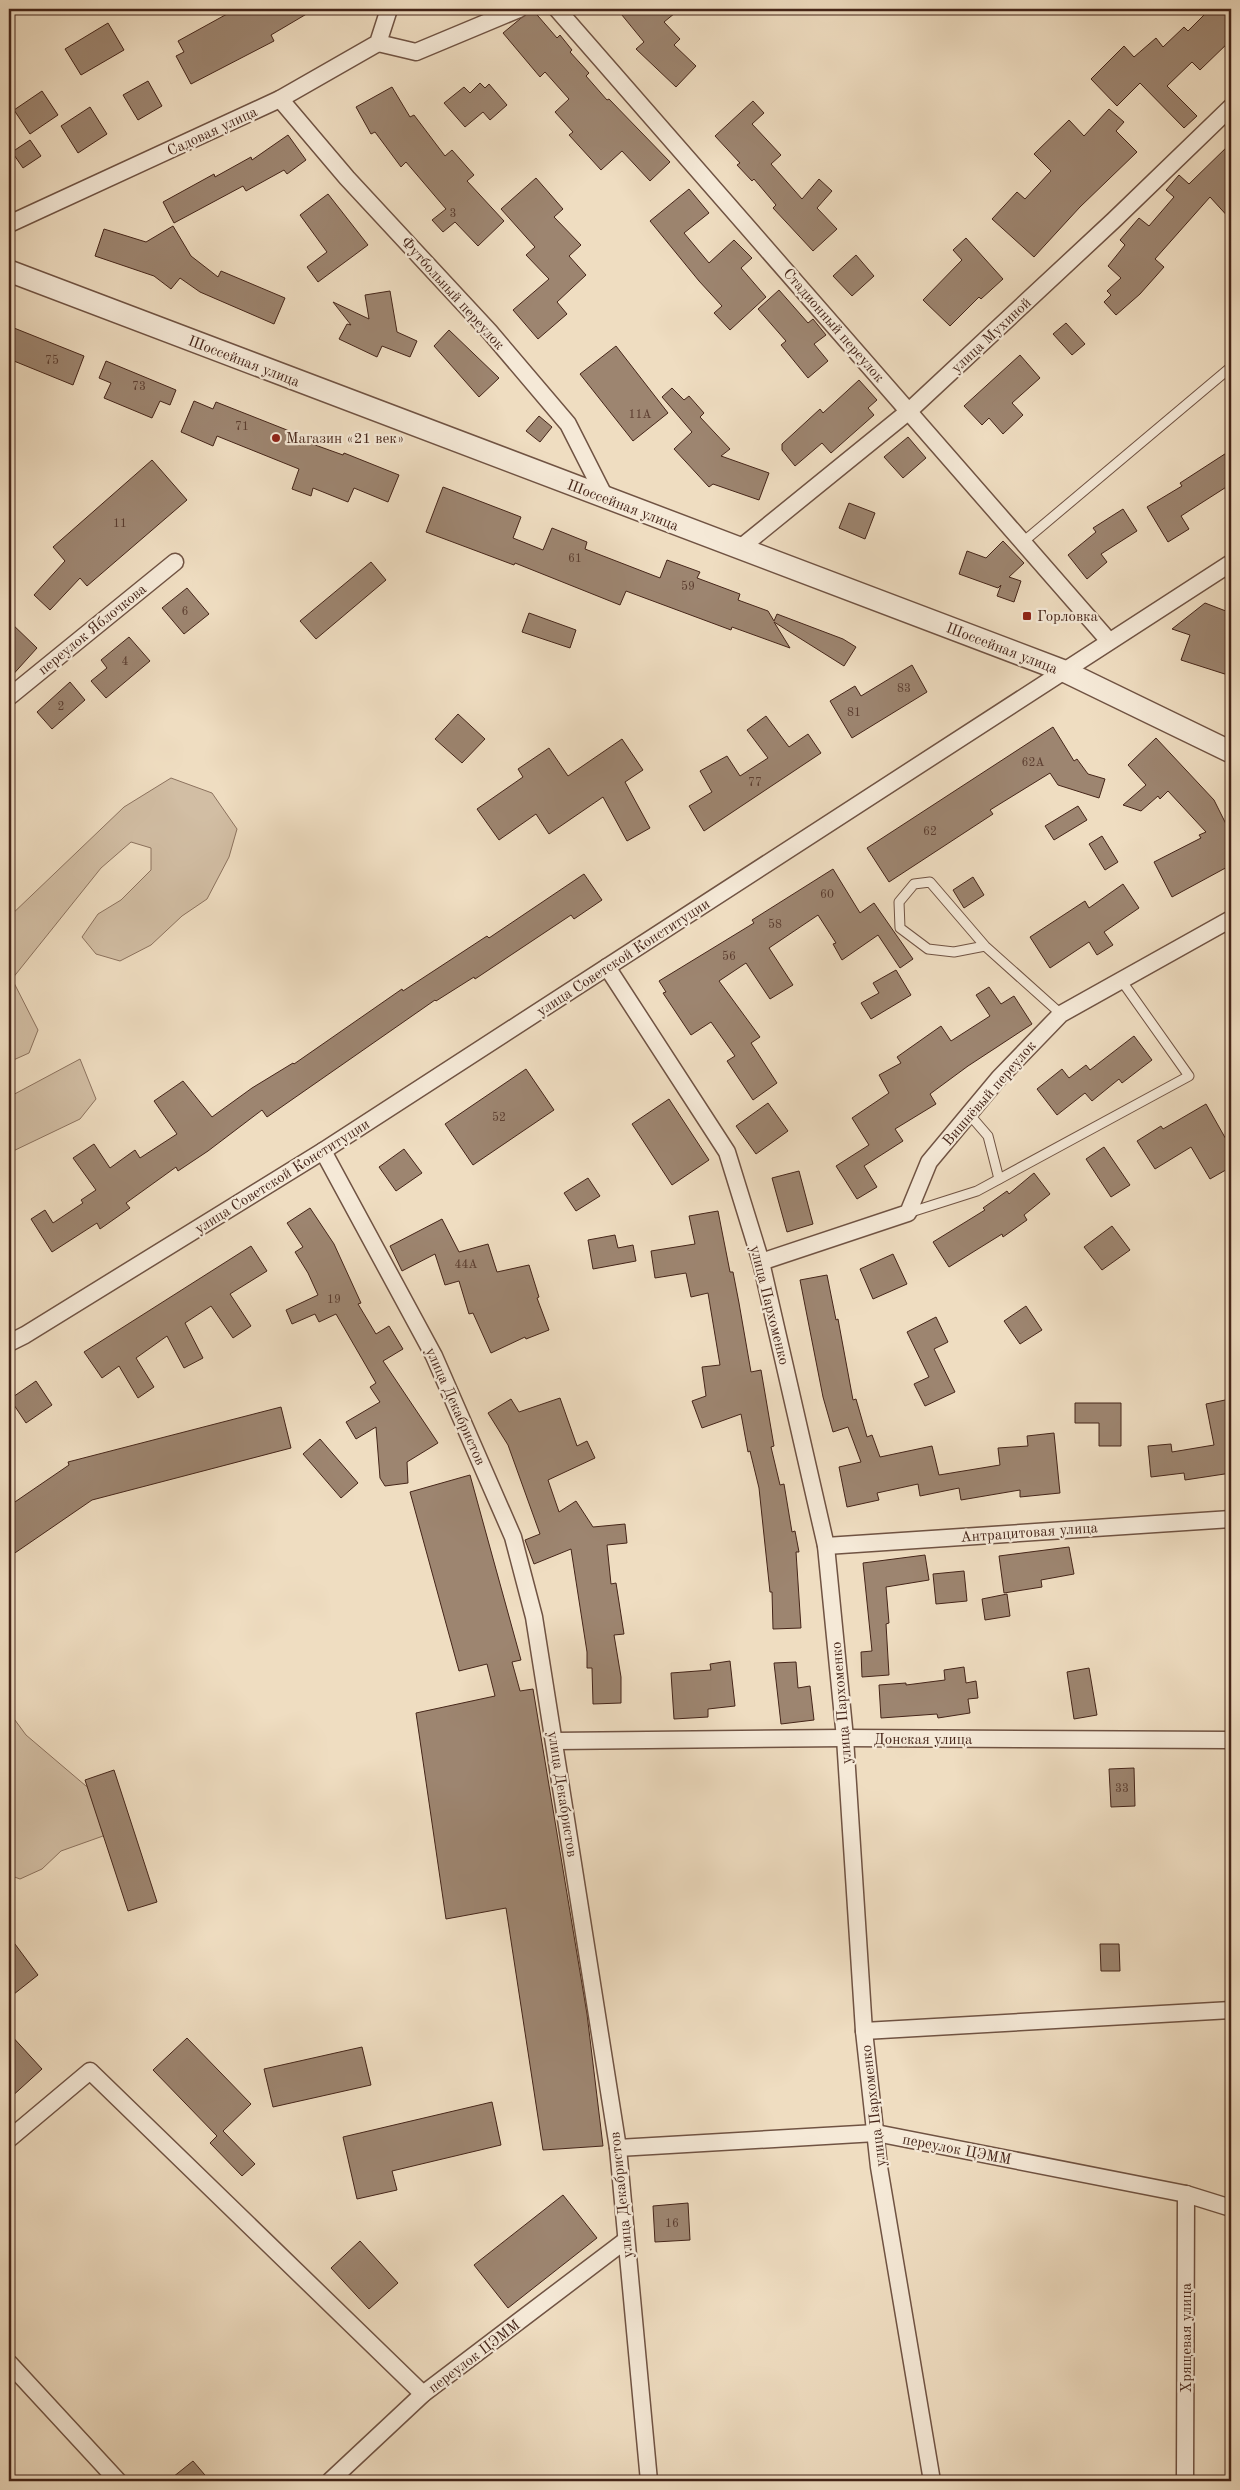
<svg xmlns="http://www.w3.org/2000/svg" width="1240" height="2490" font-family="'Old Standard TT',serif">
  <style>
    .green { fill: #d2bea4; stroke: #8c725e }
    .building { fill: #9d8570; stroke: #452519 }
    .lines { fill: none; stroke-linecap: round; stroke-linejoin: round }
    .service-casing { stroke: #705343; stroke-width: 11 }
    .minor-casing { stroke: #705343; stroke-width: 19 }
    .tertiary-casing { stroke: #705343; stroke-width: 24 }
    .service { stroke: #f5e9d7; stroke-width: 9 }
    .minor { stroke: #f5e9d7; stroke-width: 16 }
    .tertiary { stroke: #f5e9d7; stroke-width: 21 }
    .poi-dot { fill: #8f2418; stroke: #f5e9d7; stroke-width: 2 }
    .labels { text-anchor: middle; stroke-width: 4.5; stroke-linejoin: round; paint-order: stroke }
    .number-label { font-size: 12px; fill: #5b3d2f }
    .street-label { font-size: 15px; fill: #452519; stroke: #f5e9d7 }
    .poi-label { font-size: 15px; fill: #452519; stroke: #f5e9d7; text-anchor: start }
  </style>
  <rect width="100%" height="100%" fill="#efddc1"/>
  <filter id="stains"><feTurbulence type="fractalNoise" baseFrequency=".004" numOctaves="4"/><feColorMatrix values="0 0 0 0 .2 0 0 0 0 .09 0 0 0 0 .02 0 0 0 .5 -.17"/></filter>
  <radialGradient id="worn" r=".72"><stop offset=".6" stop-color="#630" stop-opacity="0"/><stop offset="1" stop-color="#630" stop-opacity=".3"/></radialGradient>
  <g class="green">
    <polygon points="171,778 212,793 237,829 229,857 207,899 182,916 151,945 120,961 96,954 82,937 98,914 121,900 151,870 151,848 131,842 101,868 12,979 38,1030 29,1053 9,1062 9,917 124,807"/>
    <polygon points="80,1059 96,1099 80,1119 9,1153 9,1097"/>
    <polygon points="9,1712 26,1735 86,1786 109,1794 117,1808 103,1836 61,1851 42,1869 20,1879 9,1875"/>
  </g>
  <g class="building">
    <polygon points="224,9 315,9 271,35 274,41 191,84 176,56 184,52 178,41 227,14"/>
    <polygon points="532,9 557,38 560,35 572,50 570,52 589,73 586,76 607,100 609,99 670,162 650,181 622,151 601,170 569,135 573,132 555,112 569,99 545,72 540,77 503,33"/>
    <polygon points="617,9 680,9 664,22 680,39 674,45 696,66 676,87 636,49 644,42"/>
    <polygon points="1210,9 1226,9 1231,14 1231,40 1200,70 1192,62 1167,86 1197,116 1184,128 1140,83 1117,106 1091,79 1124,46 1134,57 1156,38 1163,47 1184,27 1188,31"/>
    <polygon points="108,23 124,50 81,75 65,49"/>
    <polygon points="148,81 162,106 138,120 123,95"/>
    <polygon points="480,83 485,88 489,84 507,105 490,120 483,112 465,127 444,103 464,87 470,93"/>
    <polygon points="392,87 410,117 414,115 445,156 452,150 474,175 467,181 504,221 478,246 455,222 443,232 432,220 446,209 406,162 401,167 375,132 371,134 356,107"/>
    <polygon points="42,91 58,115 30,134 14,110"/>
    <polygon points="753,101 764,113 752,124 781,155 771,164 802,199 819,179 832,191 817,208 837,229 813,251 773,208 776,205 754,179 752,181 737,165 740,163 715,136"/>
    <polygon points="90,107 107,134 78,153 61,126"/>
    <polygon points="1109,109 1124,122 1116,131 1137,152 1080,207 1034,257 992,219 1017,192 1025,199 1051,171 1034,154 1069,120 1084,136"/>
    <polygon points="288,135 306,160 287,174 284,170 246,191 243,186 174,223 163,202 214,174 215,177 251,157 252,160"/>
    <polygon points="30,140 41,156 23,168 12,152"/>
    <polygon points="1231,143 1231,220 1210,197 1155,259 1164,267 1140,294 1116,315 1104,302 1111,295 1107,291 1121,278 1108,266 1125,245 1120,240 1139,218 1149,226 1174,197 1166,190 1179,175 1189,184"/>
    <polygon points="536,178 563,209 554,217 581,245 569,256 586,275 557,302 567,314 538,339 513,310 549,279 526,255 535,247 501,209"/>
    <polygon points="689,189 709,213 684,233 709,263 734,240 752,258 741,268 766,297 730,330 714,313 722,306 699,281 650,221"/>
    <polygon points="328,194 368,245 318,282 307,267 327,252 300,215"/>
    <polygon points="173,226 191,256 218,277 221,271 285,298 274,324 200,292 180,278 171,289 154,276 95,256 104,229 146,242"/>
    <polygon points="966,238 1003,279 981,299 979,297 950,326 923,300 962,260 953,250"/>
    <polygon points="856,255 874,276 852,296 833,276"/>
    <polygon points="779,290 808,323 813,319 826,335 814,344 828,361 808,378 781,345 786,341 758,309"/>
    <polygon points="390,291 397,332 417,341 410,357 382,346 377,357 339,339 347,324 351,325 333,302 369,319 365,295"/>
    <polygon points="1066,323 1085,344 1072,355 1053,334"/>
    <polygon points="9,326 84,356 73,385 9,359"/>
    <polygon points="449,330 499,378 479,397 434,346"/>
    <polygon points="616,346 668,413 633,441 580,374"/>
    <polygon points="1020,355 1040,378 1012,403 1023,415 1003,434 989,418 982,425 964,406"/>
    <polygon points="106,361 176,390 170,405 160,401 152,418 104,398 111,383 99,378"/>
    <polygon points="859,380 877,400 868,408 874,415 831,453 822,443 795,466 782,450 782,444 820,409 823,413"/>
    <polygon points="672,388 684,400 689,396 704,413 700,417 730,449 721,456 769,473 759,500 713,484 709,487 674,449 692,432 662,397"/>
    <polygon points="194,401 213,409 216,402 292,432 290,436 343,455 344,453 399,475 388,502 354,488 348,502 313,488 311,496 292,489 299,469 217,436 213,446 181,432"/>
    <polygon points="539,416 552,427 540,442 526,431"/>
    <polygon points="908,437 926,458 903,478 884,457"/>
    <polygon points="1231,450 1231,484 1181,516 1189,529 1168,542 1147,507 1182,486 1180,483"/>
    <polygon points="152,460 187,500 87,586 80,578 50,610 34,595 65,561 53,547"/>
    <polygon points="443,487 521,517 513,538 543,550 552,528 587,542 585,549 660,578 667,560 700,572 697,578 740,594 738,600 768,611 774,621 777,614 843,639 856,647 844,666 774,622 790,648 732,627 731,630 626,591 620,605 515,563 514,565 426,532"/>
    <polygon points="849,503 875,513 865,539 839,528"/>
    <polygon points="1123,509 1137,531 1101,554 1107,562 1087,579 1068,555 1096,532 1093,528"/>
    <polygon points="1003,541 1024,563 1009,577 1021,581 1014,602 997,596 1001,585 998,588 959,574 967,551 986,558"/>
    <polygon points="371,562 386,580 316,639 300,621"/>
    <polygon points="187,588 209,614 184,634 162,608"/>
    <polygon points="1205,603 1231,613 1231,676 1181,660 1190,635 1172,629"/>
    <polygon points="529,613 576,630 570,648 522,632"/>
    <polygon points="9,621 37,648 9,679"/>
    <polygon points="129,637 150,661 106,698 91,681 107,668 101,660"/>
    <polygon points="912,665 927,692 852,738 830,701 855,686 861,696"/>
    <polygon points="70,682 85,700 52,729 37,712"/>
    <polygon points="458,714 485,739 462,763 435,739"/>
    <polygon points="766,716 789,747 808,734 821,753 704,831 689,806 712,792 700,771 727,756 740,776 768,758 747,730"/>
    <polygon points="1053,727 1074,761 1077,759 1088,774 1105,779 1099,798 1058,785 1050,773 990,810 993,814 889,882 867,848"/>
    <polygon points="1156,738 1214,800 1231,834 1231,865 1172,897 1154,862 1201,838 1199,835 1206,832 1168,791 1160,799 1158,796 1141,811 1123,805 1146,785 1128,765"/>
    <polygon points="622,739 643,770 625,782 650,828 627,841 603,797 549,834 536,814 499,840 477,809 523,777 518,769 549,748 568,776"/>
    <polygon points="1078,806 1087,820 1054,840 1045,826"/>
    <polygon points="1102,836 1118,862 1105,870 1089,844"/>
    <polygon points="833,869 860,913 874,903 913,959 900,968 878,935 842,960 833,944 836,943 818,915 769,948 793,985 770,999 746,963 719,981 760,1037 751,1043 777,1083 753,1100 727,1061 735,1056 711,1022 691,1035 663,993 666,992 659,981 754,923 752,920"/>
    <polygon points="584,874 602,900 574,919 571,915 475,979 474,977 436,1001 435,1000 267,1117 262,1110 208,1151 178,1171 176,1167 126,1203 130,1208 100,1229 97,1223 52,1252 31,1219 45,1210 53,1223 83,1203 81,1200 96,1190 73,1158 94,1144 110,1168 135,1150 140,1158 177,1134 154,1101 183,1081 212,1117 252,1088 293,1063 294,1064 402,989 403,991 487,936 489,938"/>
    <polygon points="973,877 984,895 964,908 953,890"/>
    <polygon points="1123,884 1139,908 1104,932 1113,945 1097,955 1089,942 1050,968 1030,937 1085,901 1089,908"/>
    <polygon points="896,970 911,995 871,1019 861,1003 879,993 873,983"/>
    <polygon points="989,987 1001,1004 1014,996 1032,1024 968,1066 930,1094 936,1104 895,1129 903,1141 864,1166 877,1187 857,1199 836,1166 869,1145 852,1118 889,1093 879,1075 901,1063 897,1057 941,1026 951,1041 990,1016 976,995"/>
    <polygon points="1134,1036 1152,1060 1122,1083 1119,1079 1092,1101 1085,1093 1057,1115 1037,1089 1062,1069 1069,1078 1086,1065 1090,1070"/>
    <polygon points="526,1069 554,1110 473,1165 445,1124"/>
    <polygon points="669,1099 709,1160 672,1185 632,1124"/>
    <polygon points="768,1103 788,1131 756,1154 736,1126"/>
    <polygon points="1206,1104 1231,1148 1231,1167 1210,1179 1191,1147 1155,1169 1137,1141 1161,1126 1163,1129"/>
    <polygon points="1104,1147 1130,1185 1111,1197 1086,1159"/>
    <polygon points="404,1149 422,1173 396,1191 379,1167"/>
    <polygon points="799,1171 813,1224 787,1232 772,1178"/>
    <polygon points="1034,1173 1050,1194 1024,1215 1027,1220 1003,1237 1002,1234 949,1267 933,1242 985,1210 983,1208 1007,1191 1009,1194"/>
    <polygon points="588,1178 600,1196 576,1211 564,1193"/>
    <polygon points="310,1208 334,1244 361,1303 358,1304 376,1334 389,1326 403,1349 383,1361 438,1443 407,1462 408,1483 385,1486 380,1478 376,1427 356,1439 346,1422 380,1402 370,1387 376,1383 336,1314 319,1322 315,1314 292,1324 286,1310 318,1295 308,1273 295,1252 303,1247 287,1223"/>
    <polygon points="718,1211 730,1272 733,1272 739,1303 751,1372 761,1370 774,1446 771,1447 780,1485 784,1484 792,1532 795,1531 799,1552 796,1552 801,1628 773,1629 772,1592 770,1592 759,1488 750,1451 748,1452 741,1414 702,1428 692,1401 706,1396 702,1367 720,1365 708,1293 691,1297 686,1273 655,1278 651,1251 695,1244 689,1216"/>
    <polygon points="442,1219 459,1252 488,1244 497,1272 529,1265 539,1297 537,1298 549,1330 526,1339 525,1337 491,1353 473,1313 469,1314 459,1281 445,1285 435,1254 402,1271 390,1246"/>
    <polygon points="1112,1226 1130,1250 1102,1270 1084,1247"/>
    <polygon points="615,1235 618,1248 633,1245 636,1261 593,1269 588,1240"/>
    <polygon points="251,1246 267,1271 230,1294 251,1326 233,1338 211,1306 185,1323 203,1358 184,1368 167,1336 136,1358 154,1387 138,1398 119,1366 102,1378 84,1352"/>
    <polygon points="893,1254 907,1284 873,1299 860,1269"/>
    <polygon points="827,1275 836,1320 838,1319 853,1400 856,1399 867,1437 872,1435 880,1457 932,1446 939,1475 1000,1465 998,1448 1028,1446 1027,1436 1054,1433 1060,1493 1020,1497 1020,1490 961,1500 959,1488 920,1496 918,1484 877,1493 879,1500 847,1507 839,1467 861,1462 848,1427 833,1432 823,1397 800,1280"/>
    <polygon points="1026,1306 1042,1330 1020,1344 1004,1321"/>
    <polygon points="936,1317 948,1342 934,1349 955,1392 925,1406 914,1384 929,1377 907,1332"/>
    <polygon points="36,1381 52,1405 26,1423 10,1399"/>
    <polygon points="560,1398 577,1446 587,1441 595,1458 548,1480 559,1512 576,1501 593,1527 625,1524 627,1543 607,1545 611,1584 616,1583 624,1634 614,1635 621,1677 621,1703 593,1704 592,1668 587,1668 587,1652 571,1549 534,1564 525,1540 540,1534 508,1445 488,1413 511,1399 519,1412"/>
    <polygon points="1230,1399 1231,1473 1185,1480 1184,1473 1151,1477 1148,1446 1171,1444 1172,1452 1214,1445 1206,1404"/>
    <polygon points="1075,1403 1121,1403 1121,1446 1099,1446 1099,1423 1075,1423"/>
    <polygon points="281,1407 291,1448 92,1500 9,1557 9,1506 69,1465 68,1462"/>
    <polygon points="320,1439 358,1483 341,1498 303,1454"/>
    <polygon points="470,1475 521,1660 512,1662 520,1691 533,1689 587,2014 603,2146 543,2150 506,1908 446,1919 416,1713 495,1696 487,1664 459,1671 410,1492"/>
    <polygon points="1069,1547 1074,1574 1041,1580 1042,1587 1004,1593 999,1556"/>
    <polygon points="925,1555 929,1580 886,1587 889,1623 886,1624 889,1675 862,1677 861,1652 872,1651 863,1563"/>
    <polygon points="964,1571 967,1601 936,1604 933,1574"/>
    <polygon points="1007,1594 1010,1616 985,1620 982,1599"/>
    <polygon points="730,1661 735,1706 708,1709 708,1717 674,1719 671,1673 711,1670 710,1664"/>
    <polygon points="796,1662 798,1688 810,1686 814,1720 781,1724 774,1663"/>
    <polygon points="964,1667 966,1683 976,1681 978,1698 968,1699 970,1713 938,1718 937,1714 881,1718 879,1685 906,1683 906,1685 945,1680 944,1670"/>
    <polygon points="1089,1668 1097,1715 1074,1719 1067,1672"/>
    <polygon points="1134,1768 1135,1806 1111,1807 1109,1769"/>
    <polygon points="114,1770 157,1902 128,1911 85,1780"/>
    <polygon points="9,1936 38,1975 9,1998"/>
    <polygon points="1100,1944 1119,1944 1120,1971 1101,1971"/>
    <polygon points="9,2033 42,2069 9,2099"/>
    <polygon points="187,2038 251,2104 223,2131 255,2164 242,2176 210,2143 217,2136 153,2070"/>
    <polygon points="362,2047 371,2085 273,2107 264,2069"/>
    <polygon points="492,2102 501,2145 392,2171 397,2190 357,2199 343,2137"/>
    <polygon points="563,2195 597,2238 508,2308 474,2265"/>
    <polygon points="688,2203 690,2240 655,2242 653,2206"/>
    <polygon points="360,2241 398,2283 369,2309 331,2268"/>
    <polygon points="193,2461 210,2481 168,2481"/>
  </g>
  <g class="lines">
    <g class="service-casing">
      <g id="service">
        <polyline points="1023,542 1231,367"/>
        <polyline points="985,946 954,952 928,949 900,928 899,902 914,884 930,882 985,946 1061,1014"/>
        <polyline points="969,1114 988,1136 999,1179"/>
        <polyline points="908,1213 977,1191 1189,1076 1121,980"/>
      </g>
    </g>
    <g class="minor-casing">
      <g id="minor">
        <polyline points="557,9 1109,641"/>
        <polyline points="378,43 416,52 519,9"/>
        <polyline points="280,99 347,178 489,331 568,424 606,499"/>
        <polyline points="9,224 280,99 378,43 389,9"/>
        <polyline points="739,549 909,411 1114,220 1231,107"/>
        <polyline points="9,697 175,562"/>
        <polyline points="607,967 727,1152 761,1262 826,1546 845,1738 864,2031 879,2167 932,2481"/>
        <polyline points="323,1151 434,1356 513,1537 534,1617 618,2148 649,2481"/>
        <polyline points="761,1262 908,1213 929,1162 999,1078 1061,1014 1231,919"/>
        <polyline points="9,1343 25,1335 323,1151 1231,563"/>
        <polyline points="826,1546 1231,1519"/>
        <polyline points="555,1741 845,1738 1231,1740"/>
        <polyline points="864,2031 1231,2010"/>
        <polyline points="9,2139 90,2071 423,2394"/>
        <polyline points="618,2148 876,2133 1186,2194 1231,2208"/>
        <polyline points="9,2363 118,2481"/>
        <polyline points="330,2481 423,2394 626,2240"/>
        <polyline points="1185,2481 1186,2194"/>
      </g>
    </g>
    <g class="tertiary-casing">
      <polyline id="tertiary" points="9,271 1064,671 1231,752"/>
    </g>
    <use href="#service" class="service"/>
    <use href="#minor" class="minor"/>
    <use href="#tertiary" class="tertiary"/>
  </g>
  <g class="poi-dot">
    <circle cx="276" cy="438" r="5"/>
    <rect x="1022" y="611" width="10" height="10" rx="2.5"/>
  </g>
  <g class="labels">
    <g class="number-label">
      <text x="453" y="217">3</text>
      <text x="52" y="364">75</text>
      <text x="139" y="390">73</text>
      <text x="640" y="418">11А</text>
      <text x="242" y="430">71</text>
      <text x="120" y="527">11</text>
      <text x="575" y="562">61</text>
      <text x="688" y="590">59</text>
      <text x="185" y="615">6</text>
      <text x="125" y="665">4</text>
      <text x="904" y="692">83</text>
      <text x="61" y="710">2</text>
      <text x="854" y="716">81</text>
      <text x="1033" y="766">62А</text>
      <text x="755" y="786">77</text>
      <text x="930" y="835">62</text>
      <text x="827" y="898">60</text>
      <text x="775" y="928">58</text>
      <text x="729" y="960">56</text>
      <text x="499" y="1121">52</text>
      <text x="466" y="1268">44А</text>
      <text x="334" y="1303">19</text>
      <text x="1122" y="1792">33</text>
      <text x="672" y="2227">16</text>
    </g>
    <g class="street-label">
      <text transform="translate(212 131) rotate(-25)" y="5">Садовая улица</text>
      <text transform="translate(453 293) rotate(48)" y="5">Футбольный переулок</text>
      <text transform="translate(834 325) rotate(49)" y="5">Стадионный переулок</text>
      <text transform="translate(991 335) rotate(-43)" y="5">улица Мухиной</text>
      <text transform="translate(244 361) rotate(21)" y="5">Шоссейная улица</text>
      <text transform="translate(623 505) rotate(21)" y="5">Шоссейная улица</text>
      <text transform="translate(92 629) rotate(-39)" y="5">переулок Яблочкова</text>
      <text transform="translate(1002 648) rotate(21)" y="5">Шоссейная улица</text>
      <text transform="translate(623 957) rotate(-33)" y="5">улица Советской Конституции</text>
      <text transform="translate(989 1093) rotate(-49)" y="5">Вишнёвый переулок</text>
      <text transform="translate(282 1176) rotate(-32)" y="5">улица Советской Конституции</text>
      <text transform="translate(770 1305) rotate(76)" y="5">улица Пархоменко</text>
      <text transform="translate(456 1406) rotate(66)" y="5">улица Декабристов</text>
      <text transform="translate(1029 1532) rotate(-4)" y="5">Антрацитовая улица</text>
      <text transform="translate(841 1703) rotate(-95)" y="5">улица Пархоменко</text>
      <text x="923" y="1744">Донская улица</text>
      <text transform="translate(563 1794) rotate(81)" y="5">улица Декабристов</text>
      <text transform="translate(873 2106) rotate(-97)" y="5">улица Пархоменко</text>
      <text transform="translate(957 2149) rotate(11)" y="5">переулок ЦЭММ</text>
      <text transform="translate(621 2195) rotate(-96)" y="5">улица Декабристов</text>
      <text transform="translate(1186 2338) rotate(-90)" y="5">Хрящевая улица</text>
      <text transform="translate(474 2356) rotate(-37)" y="5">переулок ЦЭММ</text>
    </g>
    <g class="poi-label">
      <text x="286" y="443">Магазин «21 век»</text>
      <text x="1037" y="621">Горловка</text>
    </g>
  </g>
  <rect width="1240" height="2490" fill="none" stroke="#efddc1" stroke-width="30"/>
  <rect x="10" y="10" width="1220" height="2470" fill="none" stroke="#452519" stroke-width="2.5"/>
  <rect x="15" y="15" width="1210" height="2460" fill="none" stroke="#452519"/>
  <rect width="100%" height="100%" filter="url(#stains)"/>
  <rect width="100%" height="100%" fill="url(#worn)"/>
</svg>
